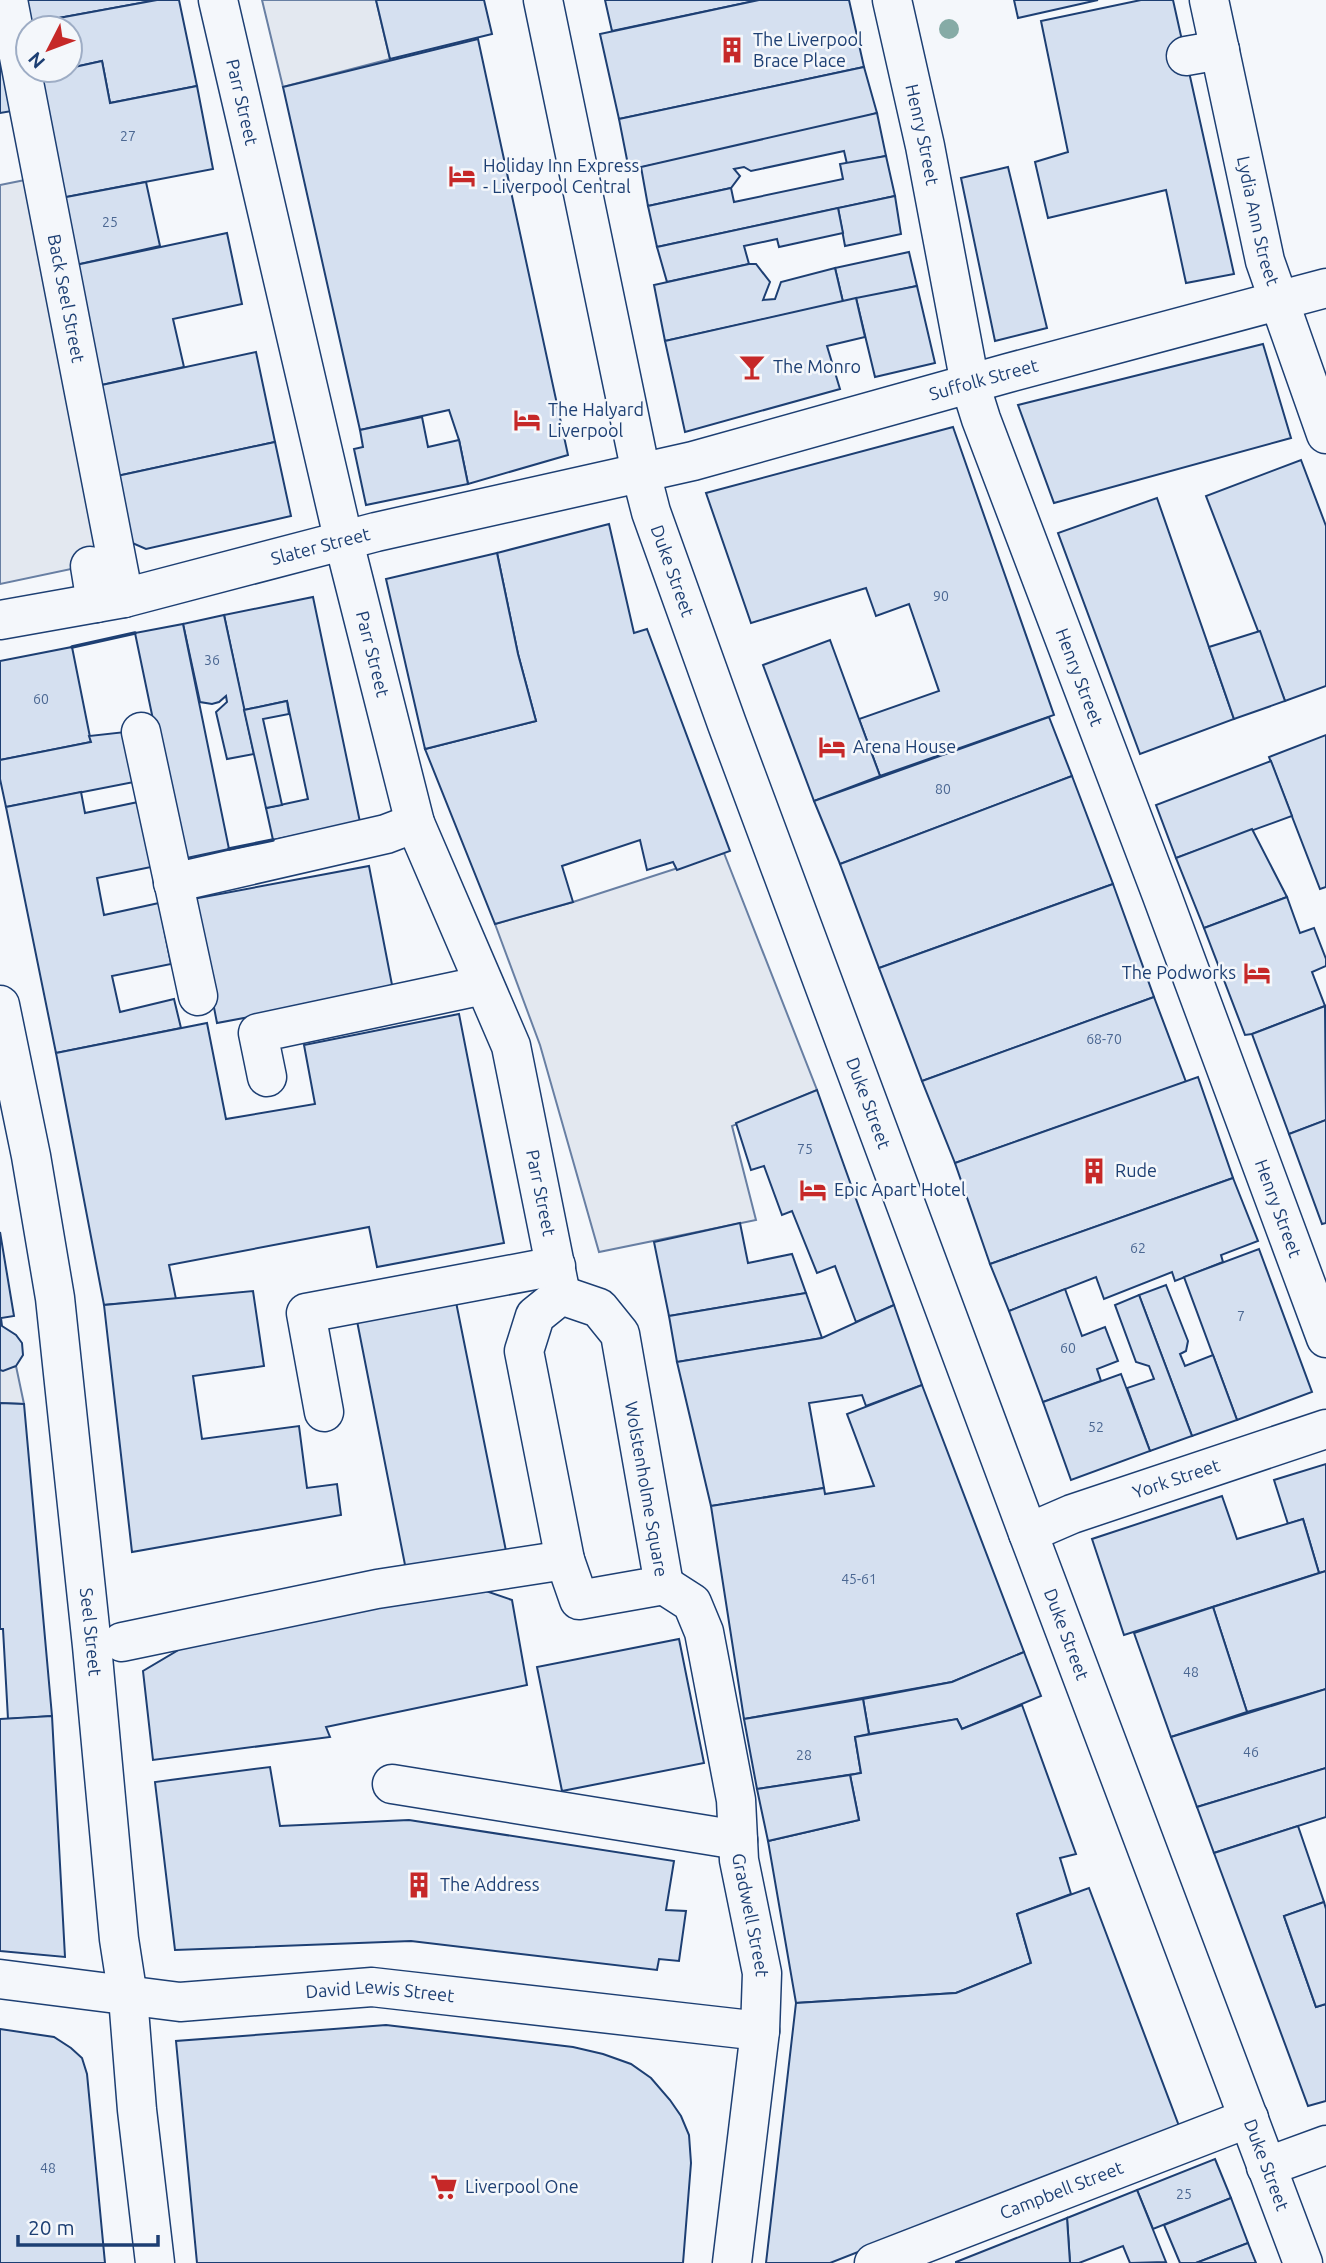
<svg xmlns="http://www.w3.org/2000/svg" width="1326" height="2263" font-family="Ubuntu,sans-serif">
  <style>
    .parking { fill: #e3e8f0; stroke: #687fa3; stroke-width: 2 }
    .building { fill: #d5e0f0; stroke: #1d3f73; stroke-width: 2 }
    .lines { fill: none; stroke-linecap: round; stroke-linejoin: round }
    .minor-casing { stroke: #1d3f73; stroke-width: 41 }
    .minor { stroke: #f4f7fb; stroke-width: 38 }
    .wall { stroke: #1d3f73; stroke-width: 3.5 }
    .tree { fill: #86aba6 }
    .labels { text-anchor: middle; stroke-width: 5; stroke-linejoin: round; paint-order: stroke }
    .number-label { font-size: 14px; fill: #4b6792 }
    .poi-label { font-size: 18px; fill: #1d3f73; stroke: #f4f7fb; text-anchor: start }
    .street-label { font-size: 18px; fill: #1d3f73; stroke: #f4f7fb }
  </style>
  <rect width="100%" height="100%" fill="#f4f7fb"/>
  <g class="parking">
    <polygon points="262,0 376,0 390,59 283,87"/>
    <polygon points="35,178 109,561 0,584 0,185"/>
    <polygon points="724,853 817,1090 732,1126 756,1220 599,1252 540,1045 495,924 573,902"/>
    <polygon points="16,1366 24,1404 0,1403 0,1370"/>
  </g>
  <g class="building">
    <polygon points="0,0 18,110 0,113"/>
    <polygon points="22,0 157,0 26,24"/>
    <polygon points="157,0 179,0 197,86 110,103 102,61 70,68 70,28 28,28 26,24"/>
    <polygon points="376,0 484,0 492,34 390,59"/>
    <polygon points="605,0 759,0 612,31"/>
    <polygon points="759,0 849,0 864,67 619,119 600,34"/>
    <polygon points="1014,0 1098,0 1018,18"/>
    <polygon points="1141,0 1173,0 1234,274 1186,283 1166,190 1048,218 1035,162 1068,152 1041,21"/>
    <polygon points="478,39 568,455 468,484 459,440 449,410 360,430 283,87"/>
    <polygon points="102,61 110,103 197,86 213,169 61,198 36,75 70,70 70,68"/>
    <polygon points="864,67 877,113 837,125 629,170 619,119"/>
    <polygon points="877,113 886,156 847,164 844,151 751,171 744,167 734,169 740,176 731,188 648,206 641,167"/>
    <polygon points="886,156 895,196 657,247 648,206 731,188 734,202 843,179 840,164"/>
    <polygon points="1008,167 1047,328 995,341 961,178"/>
    <polygon points="146,182 160,246 71,266 61,198"/>
    <polygon points="895,196 901,234 845,246 838,208"/>
    <polygon points="838,208 843,233 779,247 777,239 744,246 749,264 667,282 657,247"/>
    <polygon points="227,233 242,304 173,319 184,367 97,386 71,266"/>
    <polygon points="909,252 917,286 843,302 835,268"/>
    <polygon points="749,264 756,264 770,282 763,300 775,299 781,282 835,268 843,302 665,341 654,285"/>
    <polygon points="917,286 935,363 875,377 856,298"/>
    <polygon points="856,298 865,337 827,346 840,389 685,432 665,341"/>
    <polygon points="1263,344 1291,438 1054,503 1018,405"/>
    <polygon points="256,352 275,442 117,476 97,386"/>
    <polygon points="422,417 428,447 459,440 468,484 366,505 354,449 363,447 360,430"/>
    <polygon points="953,427 1054,715 880,776 859,719 939,691 909,604 876,616 866,588 751,623 706,493"/>
    <polygon points="275,442 291,516 146,549 130,542 117,476"/>
    <polygon points="1301,460 1326,526 1326,686 1285,701 1206,496"/>
    <polygon points="1157,498 1234,719 1140,754 1058,533"/>
    <polygon points="609,524 634,633 647,629 730,851 677,870 673,862 647,870 640,840 562,866 573,902 495,924 425,749 536,721 518,654 497,553"/>
    <polygon points="497,553 518,654 536,721 425,749 386,579"/>
    <polygon points="313,597 360,822 273,840 266,808 308,799 287,701 244,710 224,615"/>
    <polygon points="224,615 254,754 227,759 216,712 227,702 226,696 219,702 212,704 200,702 183,624"/>
    <polygon points="183,624 229,849 182,859 135,633"/>
    <polygon points="1260,631 1285,701 1234,719 1209,647"/>
    <polygon points="830,640 880,776 814,801 763,665"/>
    <polygon points="72,647 91,742 0,760 0,661"/>
    <polygon points="287,701 289,714 263,719 282,805 266,808 244,710"/>
    <polygon points="1049,717 1072,776 840,864 814,801"/>
    <polygon points="125,732 134,782 6,807 0,779 0,760 91,742 89,736"/>
    <polygon points="1326,735 1326,887 1320,889 1269,757"/>
    <polygon points="1271,761 1292,816 1176,858 1156,805"/>
    <polygon points="1072,776 1113,884 879,968 840,864"/>
    <polygon points="81,792 85,813 143,801 156,866 97,878 104,915 159,903 171,964 112,976 120,1012 174,999 181,1028 56,1053 6,807"/>
    <polygon points="1252,829 1287,897 1204,928 1176,858"/>
    <polygon points="369,866 393,990 217,1023 193,899"/>
    <polygon points="1113,884 1154,997 922,1081 879,968"/>
    <polygon points="1287,897 1300,933 1314,928 1326,959 1326,966 1312,972 1325,1006 1252,1034 1245,1035 1204,928"/>
    <polygon points="1154,997 1186,1082 955,1163 922,1081"/>
    <polygon points="1325,1006 1326,1120 1289,1134 1252,1034"/>
    <polygon points="459,1014 504,1243 377,1267 369,1227 169,1265 176,1299 104,1305 56,1053 207,1023 226,1119 315,1104 304,1045"/>
    <polygon points="1198,1077 1233,1178 990,1264 955,1163"/>
    <polygon points="817,1090 894,1305 856,1322 835,1266 817,1273 792,1211 782,1215 764,1166 751,1170 736,1123"/>
    <polygon points="1326,1120 1326,1223 1322,1224 1289,1134"/>
    <polygon points="1233,1178 1258,1241 1221,1255 1223,1262 1175,1281 1172,1272 1104,1299 1096,1277 1009,1311 990,1264"/>
    <polygon points="740,1223 748,1263 792,1254 806,1293 669,1316 654,1242"/>
    <polygon points="0,1232 14,1316 1,1318 2,1326 16,1335 22,1343 23,1355 16,1366 3,1371 0,1370"/>
    <polygon points="1259,1249 1312,1392 1237,1420 1184,1277"/>
    <polygon points="1166,1285 1188,1341 1186,1351 1180,1354 1185,1366 1213,1355 1237,1420 1192,1436 1139,1295"/>
    <polygon points="1065,1289 1082,1336 1105,1327 1118,1361 1097,1369 1101,1381 1043,1402 1009,1311"/>
    <polygon points="253,1291 264,1366 193,1376 202,1439 299,1426 307,1488 337,1484 341,1515 132,1552 104,1305"/>
    <polygon points="806,1293 822,1338 677,1362 669,1316"/>
    <polygon points="1139,1295 1192,1436 1150,1451 1127,1388 1154,1379 1149,1366 1136,1362 1115,1305"/>
    <polygon points="456,1302 507,1556 407,1575 357,1321"/>
    <polygon points="894,1305 922,1385 866,1406 862,1395 809,1403 824,1488 711,1506 677,1362 822,1338"/>
    <polygon points="1121,1374 1150,1451 1071,1480 1043,1402"/>
    <polygon points="922,1385 1024,1652 952,1682 744,1719 711,1506 824,1488 825,1494 874,1486 847,1414"/>
    <polygon points="0,1403 24,1404 52,1716 8,1719 3,1629 0,1629"/>
    <polygon points="1326,1464 1326,1571 1319,1573 1303,1519 1288,1524 1274,1480"/>
    <polygon points="1222,1496 1237,1539 1303,1519 1319,1573 1124,1635 1092,1539"/>
    <polygon points="1326,1571 1326,1689 1247,1712 1213,1607"/>
    <polygon points="477,1588 512,1600 527,1685 326,1727 330,1737 153,1760 143,1671 187,1645"/>
    <polygon points="1213,1607 1247,1712 1171,1737 1134,1633"/>
    <polygon points="679,1639 704,1763 562,1791 537,1667"/>
    <polygon points="1024,1652 1041,1696 962,1729 957,1719 869,1734 863,1699 952,1682"/>
    <polygon points="1326,1689 1326,1768 1197,1807 1171,1737"/>
    <polygon points="863,1699 869,1734 855,1737 861,1773 757,1789 744,1719"/>
    <polygon points="1022,1705 1076,1854 1060,1858 1071,1894 1017,1914 1031,1963 956,1993 796,2003 768,1841 859,1820 850,1775 861,1773 855,1737 957,1719 962,1729"/>
    <polygon points="52,1716 65,1957 0,1951 0,1719"/>
    <polygon points="270,1767 280,1826 409,1820 674,1861 666,1910 686,1911 679,1961 659,1959 657,1970 411,1941 175,1950 155,1782"/>
    <polygon points="1326,1768 1326,1817 1214,1853 1197,1807"/>
    <polygon points="850,1775 859,1820 768,1841 757,1789"/>
    <polygon points="1298,1826 1324,1902 1284,1916 1316,2007 1326,2004 1326,2101 1308,2106 1214,1853"/>
    <polygon points="1089,1888 1179,2126 830,2263 766,2263 796,2003 956,1993 1031,1963 1017,1914"/>
    <polygon points="1324,1902 1326,1909 1326,2004 1316,2007 1284,1916"/>
    <polygon points="386,2025 573,2047 603,2054 631,2064 651,2078 670,2100 681,2116 689,2135 691,2163 683,2263 197,2263 176,2041"/>
    <polygon points="0,2029 54,2037 71,2048 82,2058 87,2074 105,2263 0,2263"/>
    <polygon points="1215,2159 1231,2198 1153,2229 1137,2190"/>
    <polygon points="1137,2190 1166,2262 1130,2263 1123,2246 1079,2263 1070,2263 1067,2218"/>
    <polygon points="1231,2198 1248,2243 1196,2263 1180,2263 1164,2225"/>
    <polygon points="1067,2218 1070,2263 956,2263 956,2262"/>
    <polygon points="1248,2243 1256,2263 1196,2263"/>
  </g>
  <g class="lines">
    <g class="minor-casing">
      <g id="minor">
        <path id="s1" d="M8,0l116,598"/>
        <path id="s2" d="M218,0l126,542 71,281 96,223 50,249"/>
        <path id="s3" d="M543,0l98,473 10,39 76,212 301,809 275,730"/>
        <path id="s4" d="M892,0l33,146 45,238 11,35 180,474 165,445"/>
        <path id="s5" d="M1209,0l56,261 61,173"/>
        <polyline points="1186,56 1220,50"/>
        <polyline points="90,566 96,603"/>
        <path id="s6" d="M0,620l124,-22 252,-66 317,-71 315,-88 318,-85"/>
        <polyline points="141,732 198,996"/>
        <polyline points="173,883 386,834 415,823"/>
        <path id="s7" d="M0,1005l31,151 24,142 37,348 27,293 9,58 9,113 18,153"/>
        <polyline points="267,1077 258,1033 484,985"/>
        <polygon points="561,1295 599,1308 620,1334 664,1585 579,1600 565,1560 524,1351 535,1316"/>
        <polyline points="324,1412 306,1313 556,1266"/>
        <path id="s8" d="M1028,1533l44,-19 254,-85"/>
        <path id="s9" d="M664,1585l28,18 12,29 32,168 3,60 23,113 -2,58 -28,232"/>
        <polyline points="122,1642 377,1589 565,1560"/>
        <polyline points="392,1784 738,1840"/>
        <path id="s10" d="M0,1979l180,23 192,-15 388,44"/>
        <polyline points="1266,2167 1326,2145"/>
        <path id="s11" d="M874,2263l375,-145"/>
      </g>
    </g>
    <use href="#minor" class="minor"/>
    <g class="wall">
      <polyline points="72,647 135,633"/>
      <polyline points="229,849 273,840"/>
    </g>
  </g>
  <circle class="tree" cx="949" cy="29" r="10"/>
  <defs>
    <g id="building-bare" transform="scale(2.1)"><path d="M-4-6H4V6H1V3H-1V6H-4ZM-2.5-4.3h1.7v1.8h-1.7ZM.8-4.3h1.7v1.8H.8ZM-2.5-1h1.7V.8h-1.7ZM.8-1h1.7V.8H.8Z" fill="#c62828" stroke="#f4f7fb" stroke-width="2.5" paint-order="stroke"/></g>
    <g id="hotel-bare" transform="scale(2.1)"><path d="M-6-4.5h1.5V1H6V5H4.5V3h-9V5H-6ZM-4 0a1.8 1.8 0 1 1 3.6 0ZM.5 0V-2.5h3Q6-2.5 6 0Z" fill="#c62828" stroke="#f4f7fb" stroke-width="2.5" paint-order="stroke"/></g>
    <g id="bar-bare" transform="scale(2.1)"><path d="M-6-5H6L.8 .8V4.5H3.5V6h-7V4.5H-.8V.8Z" fill="#c62828" stroke="#f4f7fb" stroke-width="2.5" paint-order="stroke"/></g>
    <g id="supermarket-bare" transform="scale(2.1)"><path d="M-6-5.5h2.5l.6 2H6L4.5 2H-2.5L-4.4-4H-6ZM-1.5 3.2a1.3 1.3 0 1 0 .1 0ZM3 3.2a1.3 1.3 0 1 0 .1 0Z" fill="#c62828" stroke="#f4f7fb" stroke-width="2.5" paint-order="stroke"/></g>
  </defs>
  <g fill-rule="evenodd">
    <use href="#building-bare" x="732" y="50"/>
    <use href="#hotel-bare" x="462" y="176"/>
    <use href="#bar-bare" x="752" y="367"/>
    <use href="#hotel-bare" x="527" y="420"/>
    <use href="#hotel-bare" x="832" y="747"/>
    <use href="#hotel-bare" x="1257" y="973"/>
    <use href="#building-bare" x="1094" y="1171"/>
    <use href="#hotel-bare" x="813" y="1190"/>
    <use href="#building-bare" x="419" y="1885"/>
    <use href="#supermarket-bare" x="444" y="2187"/>
  </g>
  <g class="labels">
    <g class="number-label">
      <text x="128" y="141">27</text>
      <text x="110" y="227">25</text>
      <text x="941" y="601">90</text>
      <text x="212" y="665">36</text>
      <text x="41" y="704">60</text>
      <text x="943" y="794">80</text>
      <text x="1104" y="1044">68-70</text>
      <text x="805" y="1154">75</text>
      <text x="1138" y="1253">62</text>
      <text x="1241" y="1321">7</text>
      <text x="1068" y="1353">60</text>
      <text x="1096" y="1432">52</text>
      <text x="859" y="1584">45-61</text>
      <text x="1191" y="1677">48</text>
      <text x="1251" y="1757">46</text>
      <text x="804" y="1760">28</text>
      <text x="48" y="2173">48</text>
      <text x="1184" y="2199">25</text>
    </g>
    <g class="poi-label">
      <text x="753" y="46">The Liverpool<tspan x="753" dy="21">Brace Place</tspan></text>
      <text x="483" y="172">Holiday Inn Express<tspan x="483" dy="21">- Liverpool Central</tspan></text>
      <text x="773" y="373">The Monro</text>
      <text x="548" y="416">The Halyard<tspan x="548" dy="21">Liverpool</tspan></text>
      <text x="853" y="753">Arena House</text>
      <text x="1236" y="979" text-anchor="end">The Podworks</text>
      <text x="1115" y="1177">Rude</text>
      <text x="834" y="1196">Epic Apart Hotel</text>
      <text x="440" y="1891">The Address</text>
      <text x="465" y="2193">Liverpool One</text>
    </g>
    <g class="street-label">
      <text dy="6" stroke="none"><textPath href="#s2" startOffset="105">Parr Street</textPath></text>
      <text dy="6" stroke="none"><textPath href="#s4" startOffset="138">Henry Street</textPath></text>
      <text dy="6" stroke="none"><textPath href="#s5" startOffset="226">Lydia Ann Street</textPath></text>
      <text dy="6" stroke="none"><textPath href="#s1" startOffset="304">Back Seel Street</textPath></text>
      <text dy="6" stroke="none"><textPath href="#s6" startOffset="1013">Suffolk Street</textPath></text>
      <text dy="6" stroke="none"><textPath href="#s6" startOffset="329">Slater Street</textPath></text>
      <text dy="6" stroke="none"><textPath href="#s3" startOffset="586">Duke Street</textPath></text>
      <text dy="6" stroke="none"><textPath href="#s2" startOffset="672">Parr Street</textPath></text>
      <text dy="6" stroke="none"><textPath href="#s4" startOffset="705">Henry Street</textPath></text>
      <text dy="6" stroke="none"><textPath href="#s3" startOffset="1153">Duke Street</textPath></text>
      <text dy="6" stroke="none"><textPath href="#s2" startOffset="1239">Parr Street</textPath></text>
      <text dy="6" stroke="none"><textPath href="#s4" startOffset="1272">Henry Street</textPath></text>
      <text dy="6" stroke="none"><textPath href="#s8" startOffset="158">York Street</textPath></text>
      <text transform="translate(646 1489) rotate(80)" y="6">Wolstenholme Square</text>
      <text dy="6" stroke="none"><textPath href="#s7" startOffset="634">Seel Street</textPath></text>
      <text dy="6" stroke="none"><textPath href="#s3" startOffset="1720">Duke Street</textPath></text>
      <text dy="6" stroke="none"><textPath href="#s9" startOffset="352">Gradwell Street</textPath></text>
      <text dy="6" stroke="none"><textPath href="#s10" startOffset="382">David Lewis Street</textPath></text>
      <text dy="6" stroke="none"><textPath href="#s3" startOffset="2287">Duke Street</textPath></text>
      <text dy="6" stroke="none"><textPath href="#s11" startOffset="201">Campbell Street</textPath></text>
    </g>
  </g>
  <g transform="translate(49 49) rotate(228)"><circle r="33" fill="#f4f7fb" stroke="#9eadc5" stroke-width="2"/>
  <path d="M0-5L12 26L0 18L-12 26Z" fill="#c62828"/>
  <text y="-10" font-size="19" font-weight="bold" text-anchor="middle" fill="#1d3f73">N</text>
  </g>
  <path d="M18 2235v10h140v-10" fill="none" stroke="#1d3f73" stroke-width="3.5"/>
  <text x="28" y="2235" font-size="21" fill="#1d3f73" stroke="#f4f7fb" stroke-width="5" paint-order="stroke">20 m</text>
</svg>
